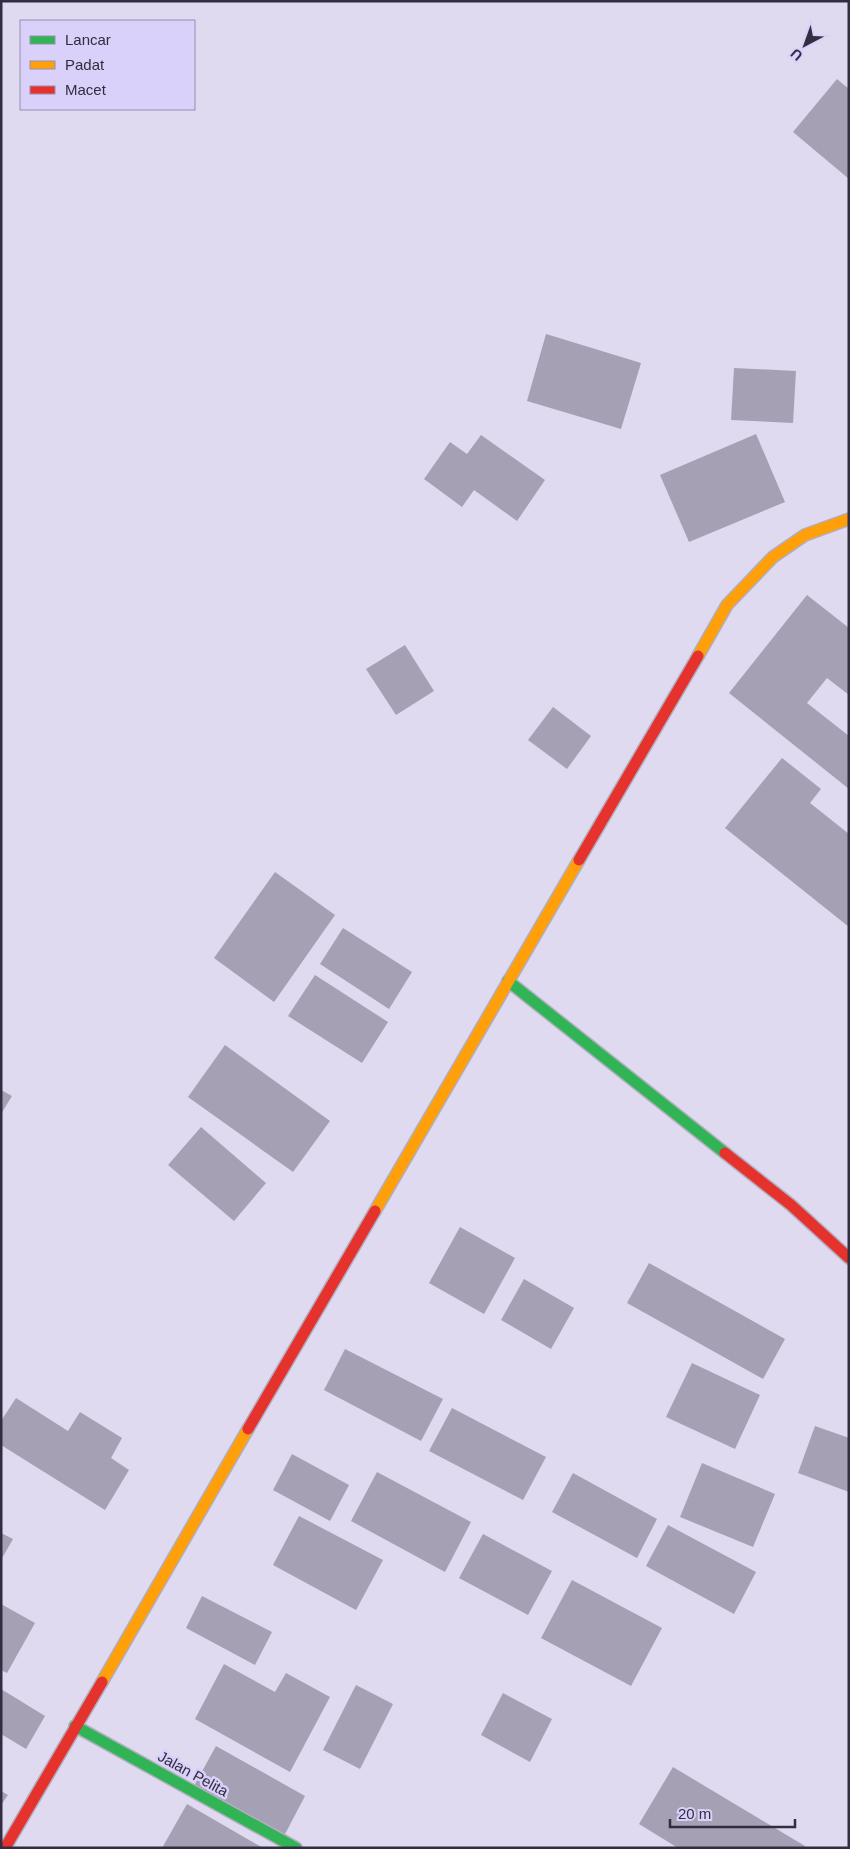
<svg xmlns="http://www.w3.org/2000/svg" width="850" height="1849" font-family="Helvetica,sans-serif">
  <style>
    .building { fill: #a5a0b3 }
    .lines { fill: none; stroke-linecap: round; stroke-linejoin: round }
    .fast-casing { stroke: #b2aec1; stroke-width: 14 }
    .slow-casing { stroke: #b2aec1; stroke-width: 14 }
    .jam-casing { stroke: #b2aec1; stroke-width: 14 }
    .fast { stroke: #30b455; stroke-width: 11 }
    .slow { stroke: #ff9f0a; stroke-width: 11 }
    .jam { stroke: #e5322d; stroke-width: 11 }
    .labels { text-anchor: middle; stroke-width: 5; stroke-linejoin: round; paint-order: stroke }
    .street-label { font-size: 15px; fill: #322d40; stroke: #d9d1f9 }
  </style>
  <rect width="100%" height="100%" fill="#dfdaf0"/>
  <g class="building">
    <polygon points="837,79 849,89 849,179 793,132"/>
    <polygon points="546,334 641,363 621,429 527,401"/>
    <polygon points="734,368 796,371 793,423 731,420"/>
    <polygon points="756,434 785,502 689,542 660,475"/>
    <polygon points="481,435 545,480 517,521 474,490 462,507 424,479 450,442 467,454"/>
    <polygon points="807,595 849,628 849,695 827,678 807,703 849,736 849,789 729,693"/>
    <polygon points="405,645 434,691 396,715 366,669"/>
    <polygon points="553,707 591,736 567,769 528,740"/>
    <polygon points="782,758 821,789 810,803 849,834 849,927 725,828"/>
    <polygon points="275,872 335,915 274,1002 214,958"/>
    <polygon points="343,928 412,972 389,1009 320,964"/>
    <polygon points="315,975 388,1022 362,1063 288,1016"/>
    <polygon points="225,1045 330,1121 293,1172 188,1097"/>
    <polygon points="1,1090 12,1096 1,1114"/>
    <polygon points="201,1127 266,1183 234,1221 168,1165"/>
    <polygon points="460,1227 515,1258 484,1314 429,1283"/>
    <polygon points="649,1263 785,1339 763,1379 627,1303"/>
    <polygon points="524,1279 574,1308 551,1349 501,1320"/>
    <polygon points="345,1349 443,1399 421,1441 324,1390"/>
    <polygon points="692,1363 760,1395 735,1449 666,1417"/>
    <polygon points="16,1398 68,1431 80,1412 122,1438 111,1458 129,1470 105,1510 1,1445 1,1421"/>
    <polygon points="452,1408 546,1457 523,1500 429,1451"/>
    <polygon points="815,1426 849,1438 849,1492 798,1473"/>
    <polygon points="292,1454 349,1485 330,1521 273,1490"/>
    <polygon points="702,1463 775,1494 753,1547 680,1517"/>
    <polygon points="377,1472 471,1522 445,1572 351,1521"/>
    <polygon points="573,1473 657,1519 637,1558 552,1512"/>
    <polygon points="299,1516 383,1560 356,1610 273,1565"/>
    <polygon points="668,1525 756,1572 734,1614 646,1566"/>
    <polygon points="1,1533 13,1539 1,1560"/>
    <polygon points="483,1534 552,1571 528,1615 459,1578"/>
    <polygon points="572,1580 662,1628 631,1686 541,1638"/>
    <polygon points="202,1596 272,1632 255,1665 186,1628"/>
    <polygon points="1,1604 35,1623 7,1673 1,1670"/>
    <polygon points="224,1664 275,1692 286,1673 330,1697 290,1772 195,1719"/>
    <polygon points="356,1685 393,1704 360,1769 323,1750"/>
    <polygon points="1,1689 45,1716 26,1749 1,1734"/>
    <polygon points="503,1693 552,1719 530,1762 481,1735"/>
    <polygon points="216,1746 305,1796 284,1836 194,1786"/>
    <polygon points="673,1767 805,1846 804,1848 678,1848 639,1824"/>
    <polygon points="1,1791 8,1795 1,1805"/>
    <polygon points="187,1804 263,1848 162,1848"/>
  </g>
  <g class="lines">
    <g class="fast-casing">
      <g id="fast">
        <polyline points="508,981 725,1153"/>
        <polyline points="75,1726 296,1848"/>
      </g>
    </g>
    <g class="slow-casing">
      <g id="slow">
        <polyline points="698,656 727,605 773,557 805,535 849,519"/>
        <polyline points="375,1211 579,860"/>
        <polyline points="102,1682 248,1429"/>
      </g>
    </g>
    <g class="jam-casing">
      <g id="jam">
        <polyline points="579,860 698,656"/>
        <polyline points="725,1153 791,1205 849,1258"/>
        <polyline points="248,1429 375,1211"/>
        <polyline points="5,1848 102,1682"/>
      </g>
    </g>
    <use href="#fast" class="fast"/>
    <use href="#slow" class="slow"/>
    <use href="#jam" class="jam"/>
  </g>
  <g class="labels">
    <g class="street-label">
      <text transform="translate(193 1774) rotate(29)" y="5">Jalan Pelita</text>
    </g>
  </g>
  <rect width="850" height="1849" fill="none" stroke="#322d40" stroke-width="5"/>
  <rect x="20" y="20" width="175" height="90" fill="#d9d1f9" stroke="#968faf"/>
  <rect x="30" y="36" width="25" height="8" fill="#30b455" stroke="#968faf"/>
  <text x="65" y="45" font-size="15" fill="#322d40">Lancar</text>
  <rect x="30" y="61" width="25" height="8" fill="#ff9f0a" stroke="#968faf"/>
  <text x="65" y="70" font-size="15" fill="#322d40">Padat</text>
  <rect x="30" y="86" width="25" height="8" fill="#e5322d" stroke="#968faf"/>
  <text x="65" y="95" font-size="15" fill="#322d40">Macet</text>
  <g transform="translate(805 45) rotate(221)" stroke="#d9d1f9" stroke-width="4" paint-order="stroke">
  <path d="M0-4L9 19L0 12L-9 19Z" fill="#322d40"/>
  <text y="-8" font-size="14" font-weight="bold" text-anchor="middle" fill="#322d40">U</text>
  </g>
  <path d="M670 1819v8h125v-8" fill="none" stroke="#322d40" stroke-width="2.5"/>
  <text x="678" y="1819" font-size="15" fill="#322d40" stroke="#d9d1f9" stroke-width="4" paint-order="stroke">20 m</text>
</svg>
